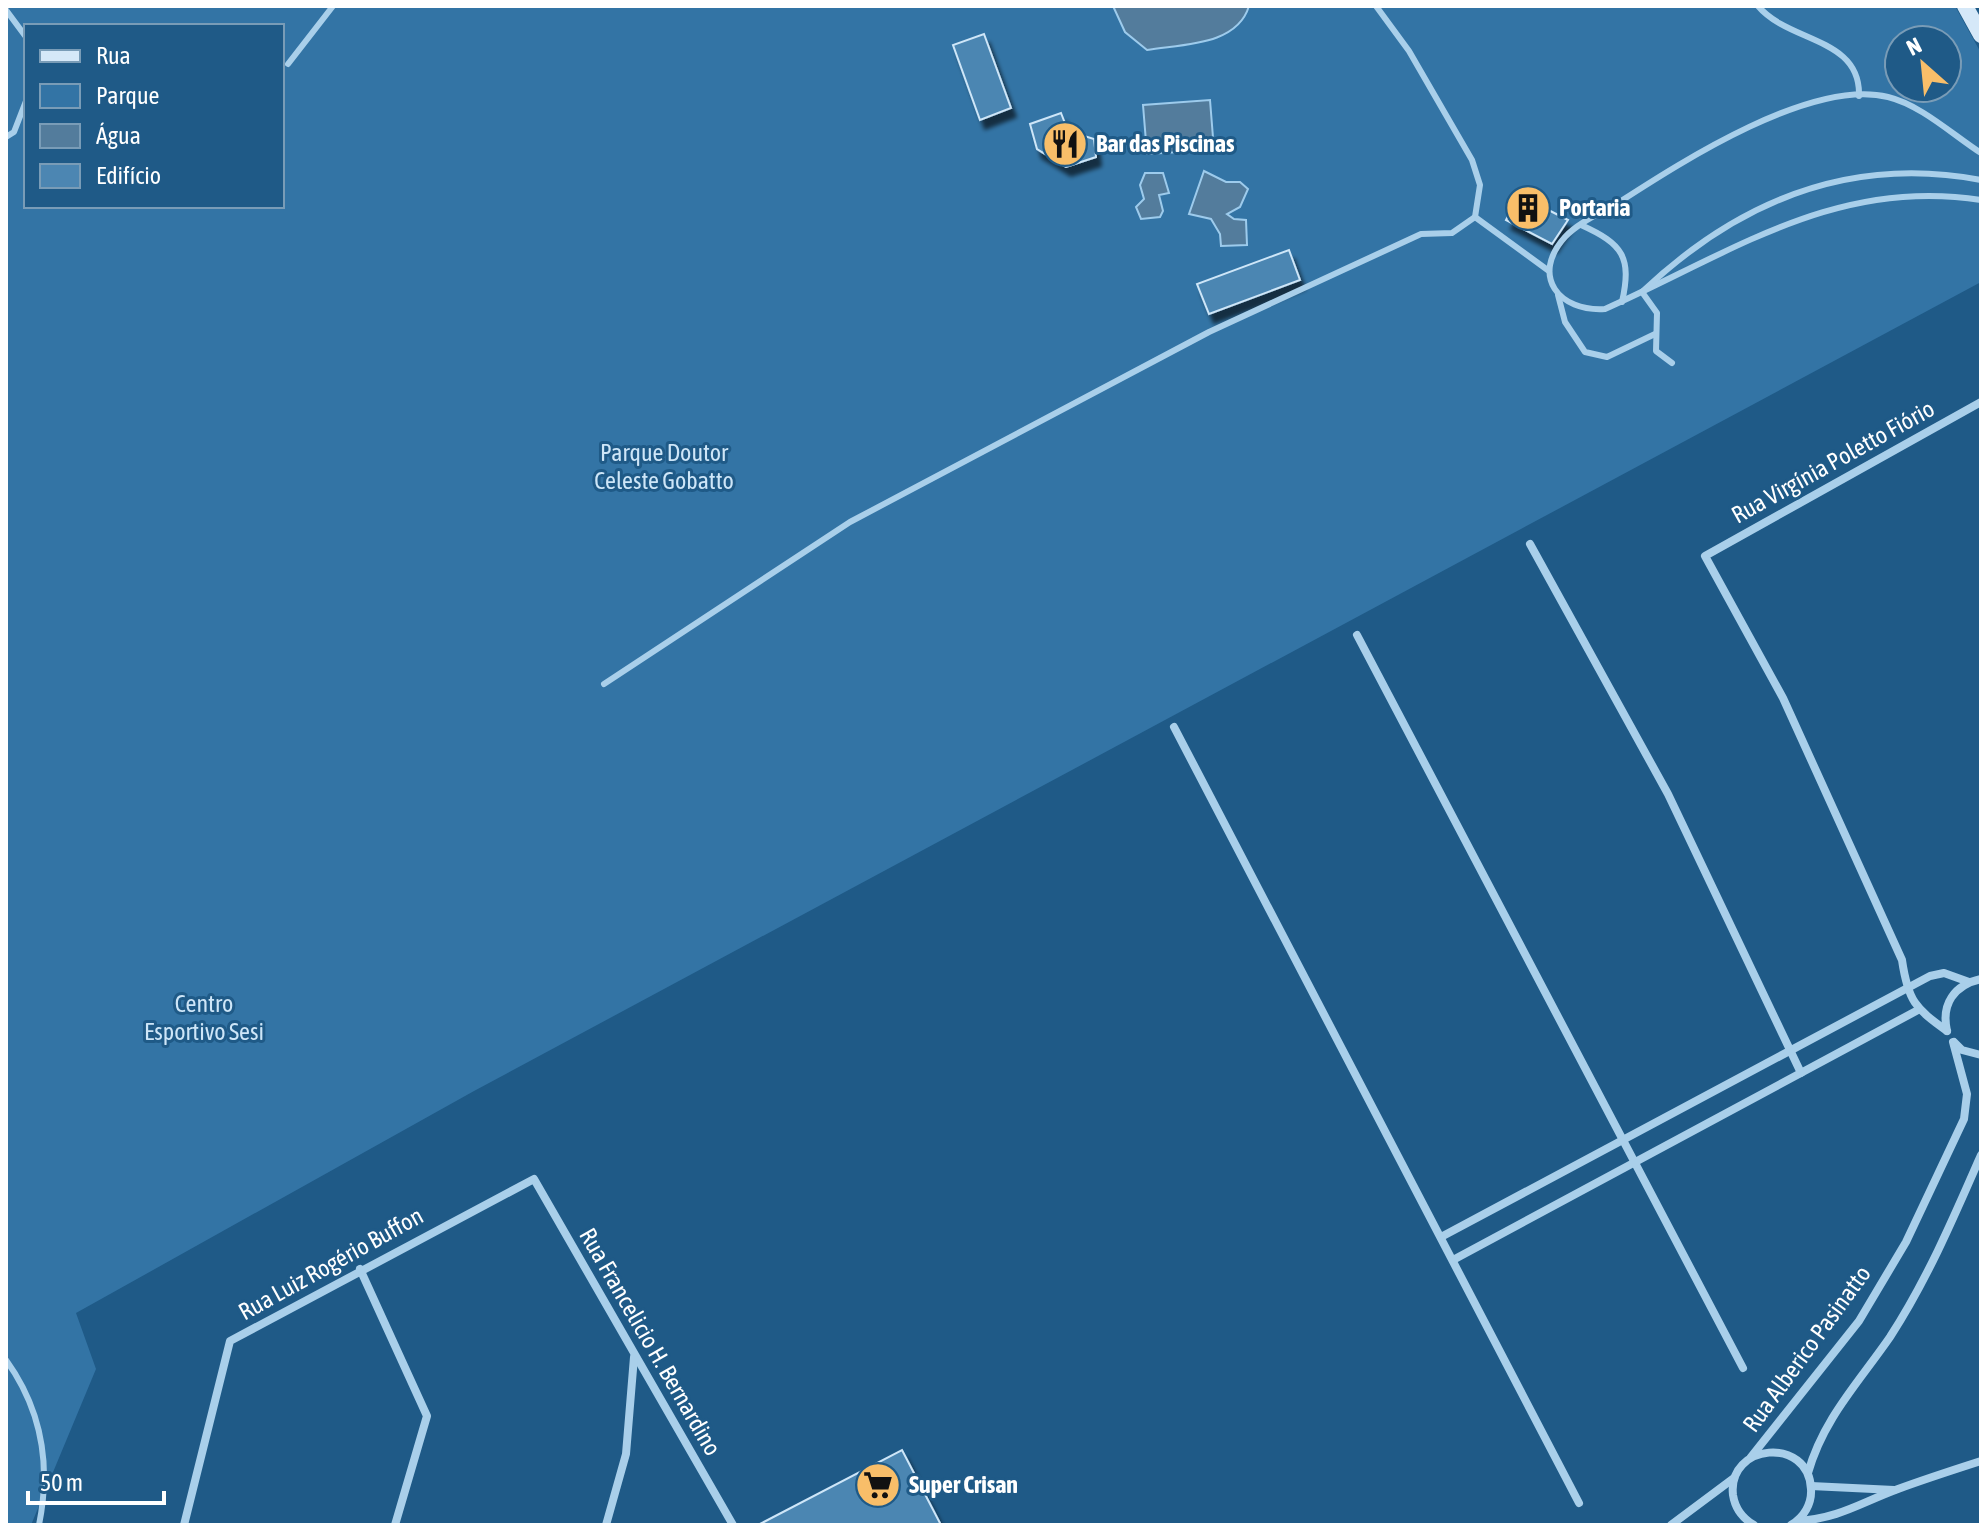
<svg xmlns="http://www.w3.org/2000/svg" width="1987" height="1531" font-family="'Asap Condensed',sans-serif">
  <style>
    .green { fill: #3374a5; fill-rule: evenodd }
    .water { fill: #537c9c; stroke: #9dcbec; stroke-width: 2 }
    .building { fill: #4c86b2; stroke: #cee6f8; stroke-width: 2; filter: url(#shadow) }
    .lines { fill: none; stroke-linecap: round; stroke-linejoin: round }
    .service { stroke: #a9cfea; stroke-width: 6 }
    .minor { stroke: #a9cfea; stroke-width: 8 }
    .secondary { stroke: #d5e8f8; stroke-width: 16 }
    .labels { text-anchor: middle; stroke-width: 6; stroke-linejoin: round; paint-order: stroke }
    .poi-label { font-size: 24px; font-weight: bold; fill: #fff; stroke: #1f5a87; text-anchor: start }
    .park-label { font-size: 24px; fill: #cee6f8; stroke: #1f5a87 }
    .street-label { font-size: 24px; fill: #fff; stroke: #1f5a87 }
  </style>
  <defs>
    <filter id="shadow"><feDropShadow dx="5" dy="9" stdDeviation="2" flood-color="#0009"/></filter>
  </defs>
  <rect width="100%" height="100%" fill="#1f5a87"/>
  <path class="green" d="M6,6h1949l26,47v229l-1507,809 -398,222 20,56 -65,156h-25zM26,26h256v180h-256zM1899,40h48v48h-48z"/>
  <g class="water">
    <path d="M1113,6h136c-12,40 -67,38 -102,44l-22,-18z"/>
    <polygon points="1210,100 1214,150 1147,154 1143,105"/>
    <polygon points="1204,171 1226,182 1240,182 1248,189 1240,207 1227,214 1234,219 1246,220 1247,245 1221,246 1220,234 1211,219 1189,214"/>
    <polygon points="1145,173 1163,173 1169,193 1159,195 1163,211 1160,217 1141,219 1136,207 1144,199 1140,185"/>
  </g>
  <g class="building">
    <polygon points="984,34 1011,108 980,120 953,45"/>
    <polygon points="1061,113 1068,131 1094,139 1096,157 1066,167 1037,149 1030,124"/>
    <polygon points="1519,195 1568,220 1552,244 1506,220"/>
    <polygon points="1289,250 1300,280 1209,314 1197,284"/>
    <polygon points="902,1450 941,1525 758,1525"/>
  </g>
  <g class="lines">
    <g class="service">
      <path d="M1758,6c31,37 103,31 101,90"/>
      <polyline points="6,10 26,37"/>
      <polyline points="288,64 333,6"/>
      <polyline points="6,137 14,132 26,101"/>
      <path d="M1981,153c-28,-18 -60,-48 -93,-56 -76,-19 -205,64 -267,104 -18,11 -42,21 -56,36 -35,39 -6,75 40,72 126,-56 231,-132 376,-109"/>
      <polyline points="1475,217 1549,271"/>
      <path d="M1581,225c42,19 51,32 41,77"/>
      <polyline points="1558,295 1565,322 1585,352 1607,357 1655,334"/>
      <path d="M1672,363l-16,-12 1,-38 -15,-21c96,-91 207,-137 339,-112"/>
      <polyline points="604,684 850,522 1209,332 1421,234 1452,233 1475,217 1480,185 1472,160 1409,51 1376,6"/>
      <path d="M6,1360c36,50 45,106 33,165"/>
    </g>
    <g class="minor">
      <polyline points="1530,544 1668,794 1801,1073"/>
      <polyline points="1357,635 1743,1368"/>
      <polyline points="1174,727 1579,1503"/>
      <path d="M1947,1031c-32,-23 -39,-30 -45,-71l-119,-262 -78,-142 276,-154"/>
      <path d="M1947,1031c-6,-27 7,-46 34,-52"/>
      <polyline points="1954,1042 1962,1050 1981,1055"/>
      <polyline points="1441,1237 1930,976 1944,973 1969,982"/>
      <polyline points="1453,1260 1918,1010"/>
      <polyline points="360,1269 427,1416 395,1525"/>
      <polyline points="1751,1457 1859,1321 1906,1242 1964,1119 1967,1094 1953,1042"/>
      <path d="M1808,1473c15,-54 51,-91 82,-136 37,-57 64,-120 91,-182"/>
      <polyline points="1811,1486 1894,1490"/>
      <path d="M1798,1521c42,-3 62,-18 100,-32 27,-10 55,-19 83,-28"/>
      <polyline points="184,1525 230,1341 534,1179 733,1525"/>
      <polyline points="606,1525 626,1454 634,1357"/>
      <polyline points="1671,1525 1734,1478"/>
      <path d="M1754,1525c-12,-7 -19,-17 -21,-30 -6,-52 76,-59 78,-6 1,15 -7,28 -20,36"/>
    </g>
    <polyline class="secondary" points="1965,6 1981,35"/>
  </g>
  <defs>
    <g id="restaurant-disc" transform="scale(2.3)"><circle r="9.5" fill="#f8be69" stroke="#1f5a87"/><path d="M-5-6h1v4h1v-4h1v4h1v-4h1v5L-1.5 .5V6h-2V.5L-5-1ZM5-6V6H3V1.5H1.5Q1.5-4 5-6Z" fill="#111"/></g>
    <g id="building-disc" transform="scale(2.3)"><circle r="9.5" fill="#f8be69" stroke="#1f5a87"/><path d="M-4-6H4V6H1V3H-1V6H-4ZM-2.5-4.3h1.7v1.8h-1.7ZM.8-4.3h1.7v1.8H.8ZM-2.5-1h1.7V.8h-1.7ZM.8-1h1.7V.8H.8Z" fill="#111"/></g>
    <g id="supermarket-disc" transform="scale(2.3)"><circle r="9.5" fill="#f8be69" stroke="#1f5a87"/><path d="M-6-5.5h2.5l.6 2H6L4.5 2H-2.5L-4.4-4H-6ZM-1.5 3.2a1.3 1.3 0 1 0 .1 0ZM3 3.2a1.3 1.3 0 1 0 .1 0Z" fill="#111"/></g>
  </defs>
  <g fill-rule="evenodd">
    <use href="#restaurant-disc" x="1065" y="144"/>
    <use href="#building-disc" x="1528" y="208"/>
    <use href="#supermarket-disc" x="878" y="1485"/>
  </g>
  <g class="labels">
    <g class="poi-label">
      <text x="1096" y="152">Bar das Piscinas</text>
      <text x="1559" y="216">Portaria</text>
      <text x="909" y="1493">Super Crisan</text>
    </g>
    <g class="park-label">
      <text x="664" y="461">Parque Doutor<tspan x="664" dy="28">Celeste Gobatto</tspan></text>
      <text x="204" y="1012">Centro<tspan x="204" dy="28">Esportivo Sesi</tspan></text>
    </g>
    <g class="street-label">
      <text transform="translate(1833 462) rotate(-29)" y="8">Rua Virgínia Poletto Fiório</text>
      <text transform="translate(331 1264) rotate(-29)" y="8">Rua Luiz Rogério Buffon</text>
      <text transform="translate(650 1342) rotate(60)" y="8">Rua Francelicio H. Bernardino</text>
      <text transform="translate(1807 1349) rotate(-54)" y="8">Rua Alberico Pasinatto</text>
    </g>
  </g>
  <rect width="1987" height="1531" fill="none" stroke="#ffffff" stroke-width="16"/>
  <rect x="24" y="24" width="260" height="184" fill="#1f5a87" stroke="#799cb7" stroke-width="2"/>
  <rect x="40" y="50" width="40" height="12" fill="#d5e8f8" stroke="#799cb7" stroke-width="2"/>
  <text x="96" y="64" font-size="24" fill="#ffffff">Rua</text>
  <rect x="40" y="84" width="40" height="24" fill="#3374a5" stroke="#799cb7" stroke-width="2"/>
  <text x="96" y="104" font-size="24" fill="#ffffff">Parque</text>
  <rect x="40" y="124" width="40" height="24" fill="#537c9c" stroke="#799cb7" stroke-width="2"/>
  <text x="96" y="144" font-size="24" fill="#ffffff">Água</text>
  <rect x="40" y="164" width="40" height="24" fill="#4c86b2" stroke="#799cb7" stroke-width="2"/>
  <text x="96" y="184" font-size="24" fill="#ffffff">Edifício</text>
  <g transform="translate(1923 64) rotate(333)"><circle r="38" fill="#1f5a87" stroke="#799cb7" stroke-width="2"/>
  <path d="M0-6L14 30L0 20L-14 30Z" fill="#f8be69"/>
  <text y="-12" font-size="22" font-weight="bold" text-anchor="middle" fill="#ffffff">N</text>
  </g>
  <path d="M28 1491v12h136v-12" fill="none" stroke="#ffffff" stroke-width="4"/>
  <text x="40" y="1491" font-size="24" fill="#ffffff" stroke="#1f5a87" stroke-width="6" paint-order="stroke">50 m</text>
</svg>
